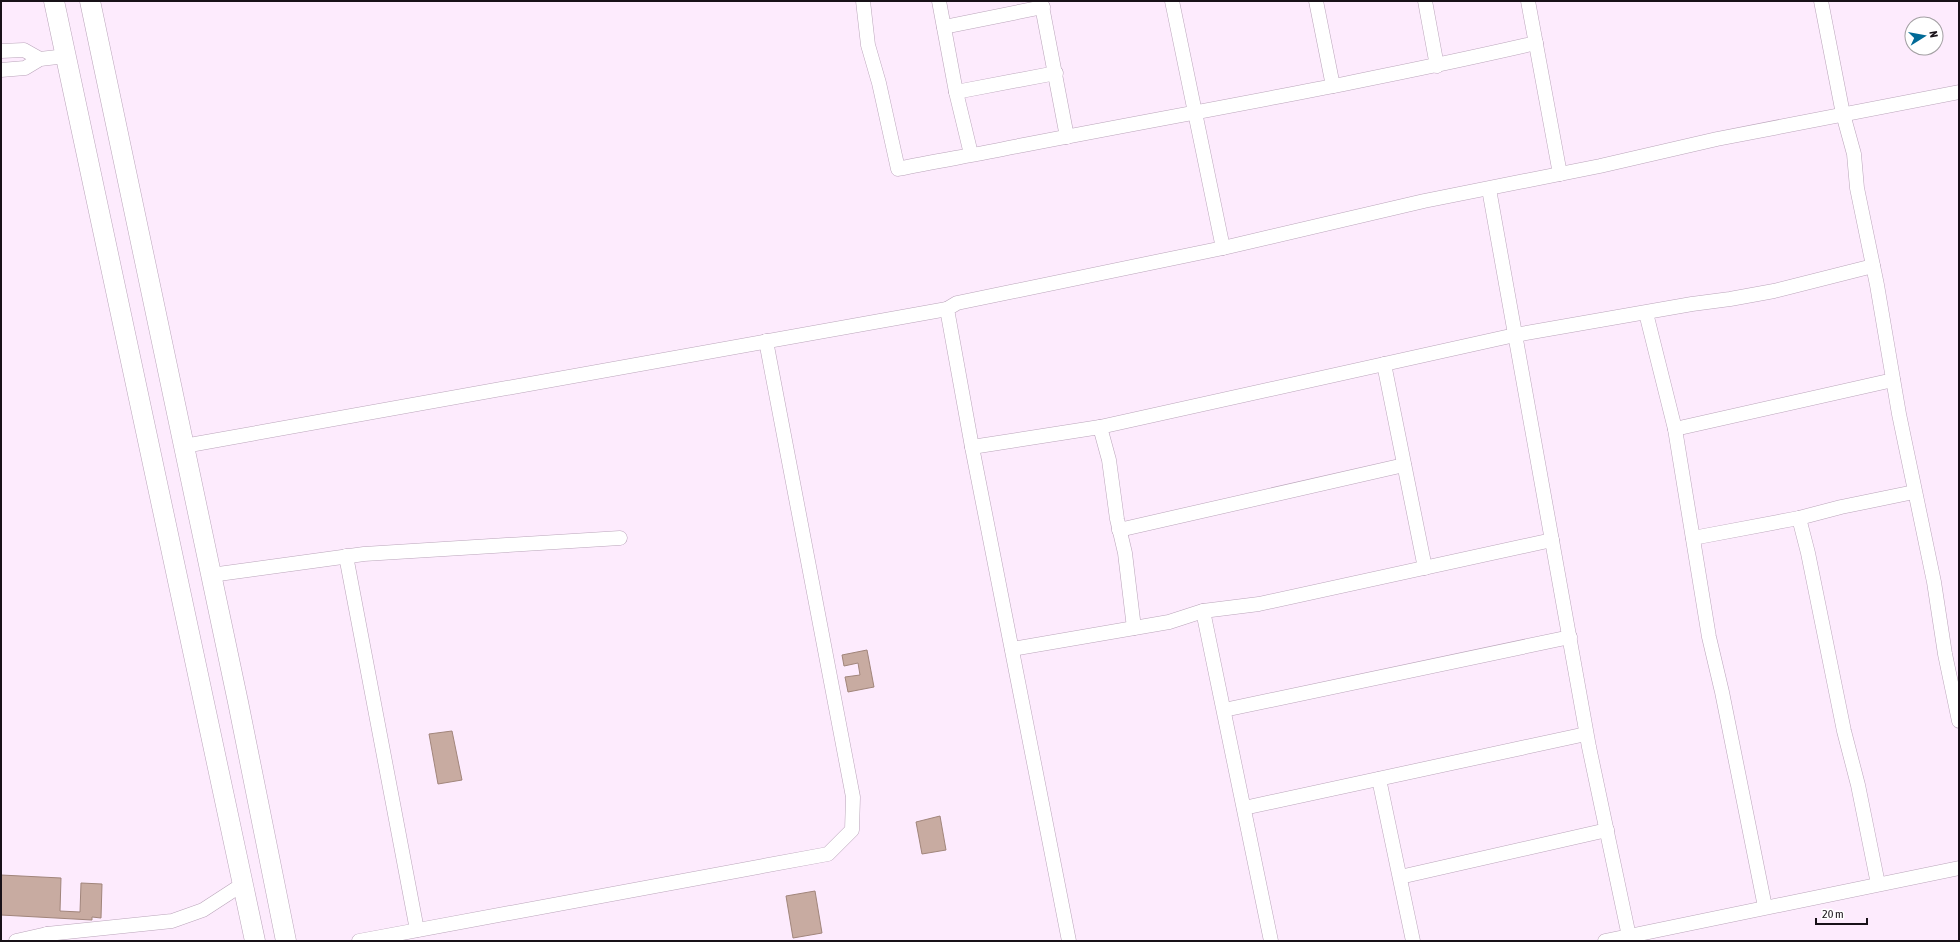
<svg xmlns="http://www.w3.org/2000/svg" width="1960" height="942" font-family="'Asap Condensed',sans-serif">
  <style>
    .building { fill: #c8aba1; stroke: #a1857b }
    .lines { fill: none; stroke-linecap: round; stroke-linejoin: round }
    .street-casing { stroke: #baa5ba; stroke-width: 15 }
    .secondary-casing { stroke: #baa5ba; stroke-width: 21 }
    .street { stroke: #fff; stroke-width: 14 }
    .secondary { stroke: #fff; stroke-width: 20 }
  </style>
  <rect width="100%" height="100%" fill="#fdebfd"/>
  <g class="building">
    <polygon points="867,650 874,687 848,692 845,677 860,675 858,663 844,666 842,655"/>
    <polygon points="452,731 462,780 438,784 429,734"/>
    <polygon points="940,816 946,850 922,854 916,822"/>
    <polygon points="1,875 61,878 60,911 80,912 81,883 102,884 101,918 92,917 92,920 1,915"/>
    <polygon points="815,891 822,933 793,938 786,896"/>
  </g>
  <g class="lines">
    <g class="street-casing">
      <g id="street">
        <path d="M863,1l5,44 11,38 19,86c38,-8 77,-14 115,-22 174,-34 350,-64 523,-104"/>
        <polyline points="939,1 956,92 971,154"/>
        <polyline points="1041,1 1067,137"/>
        <polyline points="1172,1 1223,248"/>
        <polyline points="1316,1 1333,86"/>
        <polyline points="1425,1 1437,66"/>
        <polyline points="1528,1 1560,174"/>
        <polyline points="1821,1 1843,114 1854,154 1857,188 1877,285 1899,414 1934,582 1945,654 1959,721"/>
        <polyline points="944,27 1043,7"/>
        <polyline points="1,51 24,50 40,59"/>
        <polyline points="1,70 25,68 40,59 66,56"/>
        <polyline points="956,92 1056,73"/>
        <polyline points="1489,189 1589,747 1630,941"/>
        <polyline points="1646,313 1675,429 1893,380"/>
        <polyline points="1384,364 1425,568"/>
        <polyline points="1100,427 1109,460 1117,519 1125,553 1134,628"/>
        <polyline points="1675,429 1709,637 1722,692 1765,907"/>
        <polyline points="184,446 947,309"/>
        <polyline points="972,447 1100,427 1515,335 1692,304 1730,299 1774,291 1873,266"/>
        <polyline points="1119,530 1404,465"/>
        <polyline points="1693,538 1799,518"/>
        <polyline points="346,556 417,930"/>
        <polyline points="211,575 364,554 620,538"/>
        <polyline points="1203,611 1271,941"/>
        <polyline points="1012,649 1169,622 1203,611 1259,604 1552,540"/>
        <polyline points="1224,710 1570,637"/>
        <polyline points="1379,779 1413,941"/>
        <polyline points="1244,808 1586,734"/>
        <polyline points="1400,877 1607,830"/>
        <polyline points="1878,884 1858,785 1844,731 1808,553 1799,518 1841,507 1914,492"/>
        <polyline points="16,941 47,934"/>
        <polyline points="46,941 47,934 172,921 203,910 243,884"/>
        <polyline points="359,941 828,854 852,830 853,797 766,341"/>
        <polyline points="1069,941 972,447 947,309 957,303 1223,248 1424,201 1600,166 1717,139 1959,92"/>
        <polyline points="1605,941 1959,868"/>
      </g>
    </g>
    <g class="secondary-casing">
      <g id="secondary">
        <polyline points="54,1 255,941"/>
        <polyline points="90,1 238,702 286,941"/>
      </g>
    </g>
    <use href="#street" class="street"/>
    <use href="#secondary" class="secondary"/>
  </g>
  <rect width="1960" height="942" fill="none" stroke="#181118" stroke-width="4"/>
  <g transform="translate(1924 36) rotate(79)"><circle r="19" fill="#ffffff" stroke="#a3a0a3"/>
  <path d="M0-3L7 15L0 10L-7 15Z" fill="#016a97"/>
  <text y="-6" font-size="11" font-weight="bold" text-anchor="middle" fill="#181118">N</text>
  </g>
  <path d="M1816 918v6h51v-6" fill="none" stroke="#181118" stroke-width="2"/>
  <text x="1822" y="918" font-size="12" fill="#181118" stroke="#ffffff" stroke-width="3" paint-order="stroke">20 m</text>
</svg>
